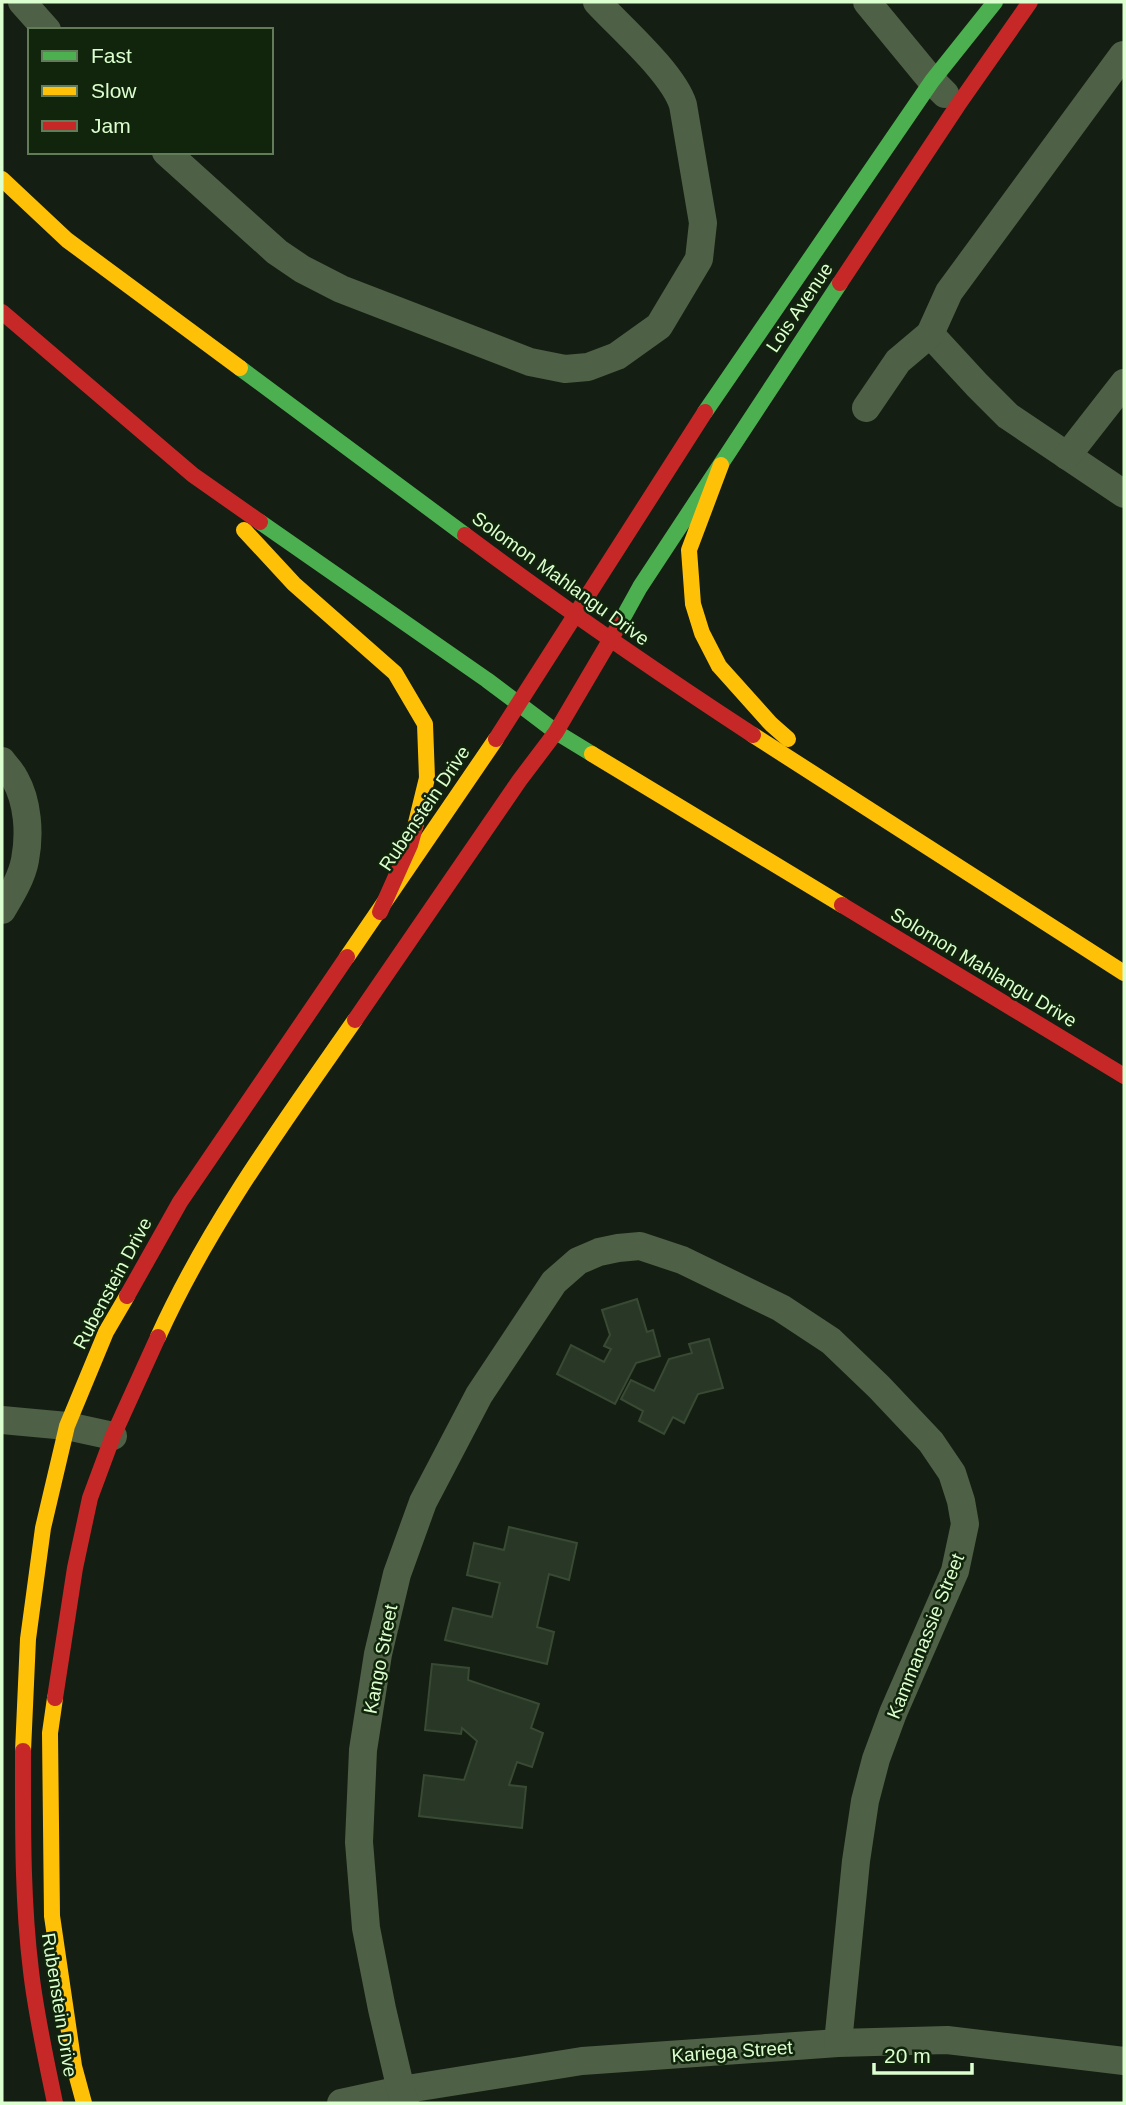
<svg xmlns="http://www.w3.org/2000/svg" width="1126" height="2105" font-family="Arial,sans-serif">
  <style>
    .building { fill: #293726; stroke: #384a33; stroke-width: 2 }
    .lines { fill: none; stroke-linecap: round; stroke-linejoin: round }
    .street { stroke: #4e6045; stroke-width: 28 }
    .fast { stroke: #4caf50; stroke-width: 16 }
    .slow { stroke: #ffc107; stroke-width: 16 }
    .jam { stroke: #c62828; stroke-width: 16 }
    .labels { text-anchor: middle; stroke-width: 5; stroke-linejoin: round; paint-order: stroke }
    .street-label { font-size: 19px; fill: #dcffcf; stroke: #11240c }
  </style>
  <rect width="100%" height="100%" fill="#141e12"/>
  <g class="building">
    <polygon points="637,1299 647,1332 653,1330 660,1356 636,1363 615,1404 557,1374 571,1345 604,1362 611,1349 604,1346 610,1335 602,1310"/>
    <polygon points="709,1339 723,1388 698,1394 684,1423 673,1417 664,1434 639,1421 643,1411 621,1399 631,1380 654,1391 669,1359 692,1353 689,1344"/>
    <polygon points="509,1527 577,1543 569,1580 549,1574 537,1627 554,1632 547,1664 445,1640 453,1608 492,1617 500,1583 467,1575 474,1543 504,1550"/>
    <polygon points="432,1664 469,1668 468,1680 539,1704 531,1728 543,1733 532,1767 517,1762 509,1785 526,1787 522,1828 419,1816 424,1775 464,1780 477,1741 462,1728 461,1734 425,1730"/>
  </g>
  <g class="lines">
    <g class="street">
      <polyline points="22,2 47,30"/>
      <polyline points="867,2 932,81 945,94"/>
      <path d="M166,152l111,100 25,17 39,20 189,73 35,7 23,-2 29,-11 42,-30 40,-67 4,-36 -20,-118c-10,-32 -62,-77 -86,-103"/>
      <polyline points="930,334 977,385 1008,416 1124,494"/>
      <polyline points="866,408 898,361 930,334 949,292 1123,55"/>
      <polyline points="1067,456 1124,383"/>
      <path d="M2,761c4,6 10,11 13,18 13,23 15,55 10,81 -3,17 -14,35 -23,50"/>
      <polyline points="2,1420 67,1426 113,1436"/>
      <polyline points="341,2103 401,2090 582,2061 838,2043 947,2040 1124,2061"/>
      <polyline points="405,2103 401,2090 382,2009 366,1928 359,1842 363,1750 378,1654 397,1574 423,1502 479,1395 554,1282 578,1261 599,1252 618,1248 640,1246 682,1260 781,1308 831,1341 879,1387 931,1442 952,1473 961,1501 965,1524 955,1571 893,1713 876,1759 865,1801 856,1861 838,2043"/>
    </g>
    <g class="fast">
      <polyline points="240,368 465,535"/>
      <polyline points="705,412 932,81 995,2"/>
      <polyline points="260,522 487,680 556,732 592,754"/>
      <polyline points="619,625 640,587 840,283"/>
    </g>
    <g class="slow">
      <polyline points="2,179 67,240 240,368"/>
      <polyline points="721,465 689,550 693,604 702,633 719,666 771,724 788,739"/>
      <polyline points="244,530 294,584 395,673 425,724 427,778 415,827"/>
      <polyline points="753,735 1124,973"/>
      <polyline points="592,754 842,905"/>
      <polyline points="347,957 496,739"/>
      <path d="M158,1337c51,-113 126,-215 197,-317"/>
      <polyline points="55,1698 50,1733 52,1916 74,2066 84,2103"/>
      <polyline points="23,1751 28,1639 43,1528 67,1426 106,1332 127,1296"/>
    </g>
    <g class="jam">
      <polyline points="840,283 958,105 1030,2"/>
      <polyline points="2,312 193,475 260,522"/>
      <path d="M465,535c94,70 190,136 288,200"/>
      <polyline points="496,739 705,412"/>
      <polyline points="842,905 1124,1076"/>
      <polyline points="380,912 410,845 415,827"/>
      <polyline points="355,1020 519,781 556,732 619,625"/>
      <polyline points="127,1296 180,1202 347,957"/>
      <polyline points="55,1698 75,1568 90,1498 113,1436 158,1337"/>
      <path d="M23,1751c0,73 -1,147 8,220 5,44 15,88 24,132"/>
    </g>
  </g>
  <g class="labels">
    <g class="street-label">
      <text transform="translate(799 307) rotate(-56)" y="7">Lois Avenue</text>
      <text transform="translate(561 578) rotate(36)" y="7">Solomon Mahlangu Drive</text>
      <text transform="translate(424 808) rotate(-56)" y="7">Rubenstein Drive</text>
      <text transform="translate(984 967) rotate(31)" y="7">Solomon Mahlangu Drive</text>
      <text transform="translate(112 1283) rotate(-62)" y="7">Rubenstein Drive</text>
      <text transform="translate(925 1636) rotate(-68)" y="7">Kammanassie Street</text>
      <text transform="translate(380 1659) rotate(-79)" y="7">Kango Street</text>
      <text transform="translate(60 2005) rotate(81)" y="7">Rubenstein Drive</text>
      <text transform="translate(732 2051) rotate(-4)" y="7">Kariega Street</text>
    </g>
  </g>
  <rect width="1126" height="2105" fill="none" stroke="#dcffcf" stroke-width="7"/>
  <rect x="28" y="28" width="245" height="126" fill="#11240c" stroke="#627c5a" stroke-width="2"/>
  <rect x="42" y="51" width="35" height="10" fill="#4caf50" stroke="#627c5a" stroke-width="2"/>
  <text x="91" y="63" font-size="21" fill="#dcffcf">Fast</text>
  <rect x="42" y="86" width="35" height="10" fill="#ffc107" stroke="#627c5a" stroke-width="2"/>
  <text x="91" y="98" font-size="21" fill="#dcffcf">Slow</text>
  <rect x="42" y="121" width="35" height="10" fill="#c62828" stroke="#627c5a" stroke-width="2"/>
  <text x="91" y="133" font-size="21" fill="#dcffcf">Jam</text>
  <path d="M874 2063v10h98v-10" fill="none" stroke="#dcffcf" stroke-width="3.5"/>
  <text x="884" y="2063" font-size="21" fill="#dcffcf" stroke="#11240c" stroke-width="5" paint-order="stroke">20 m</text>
</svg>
